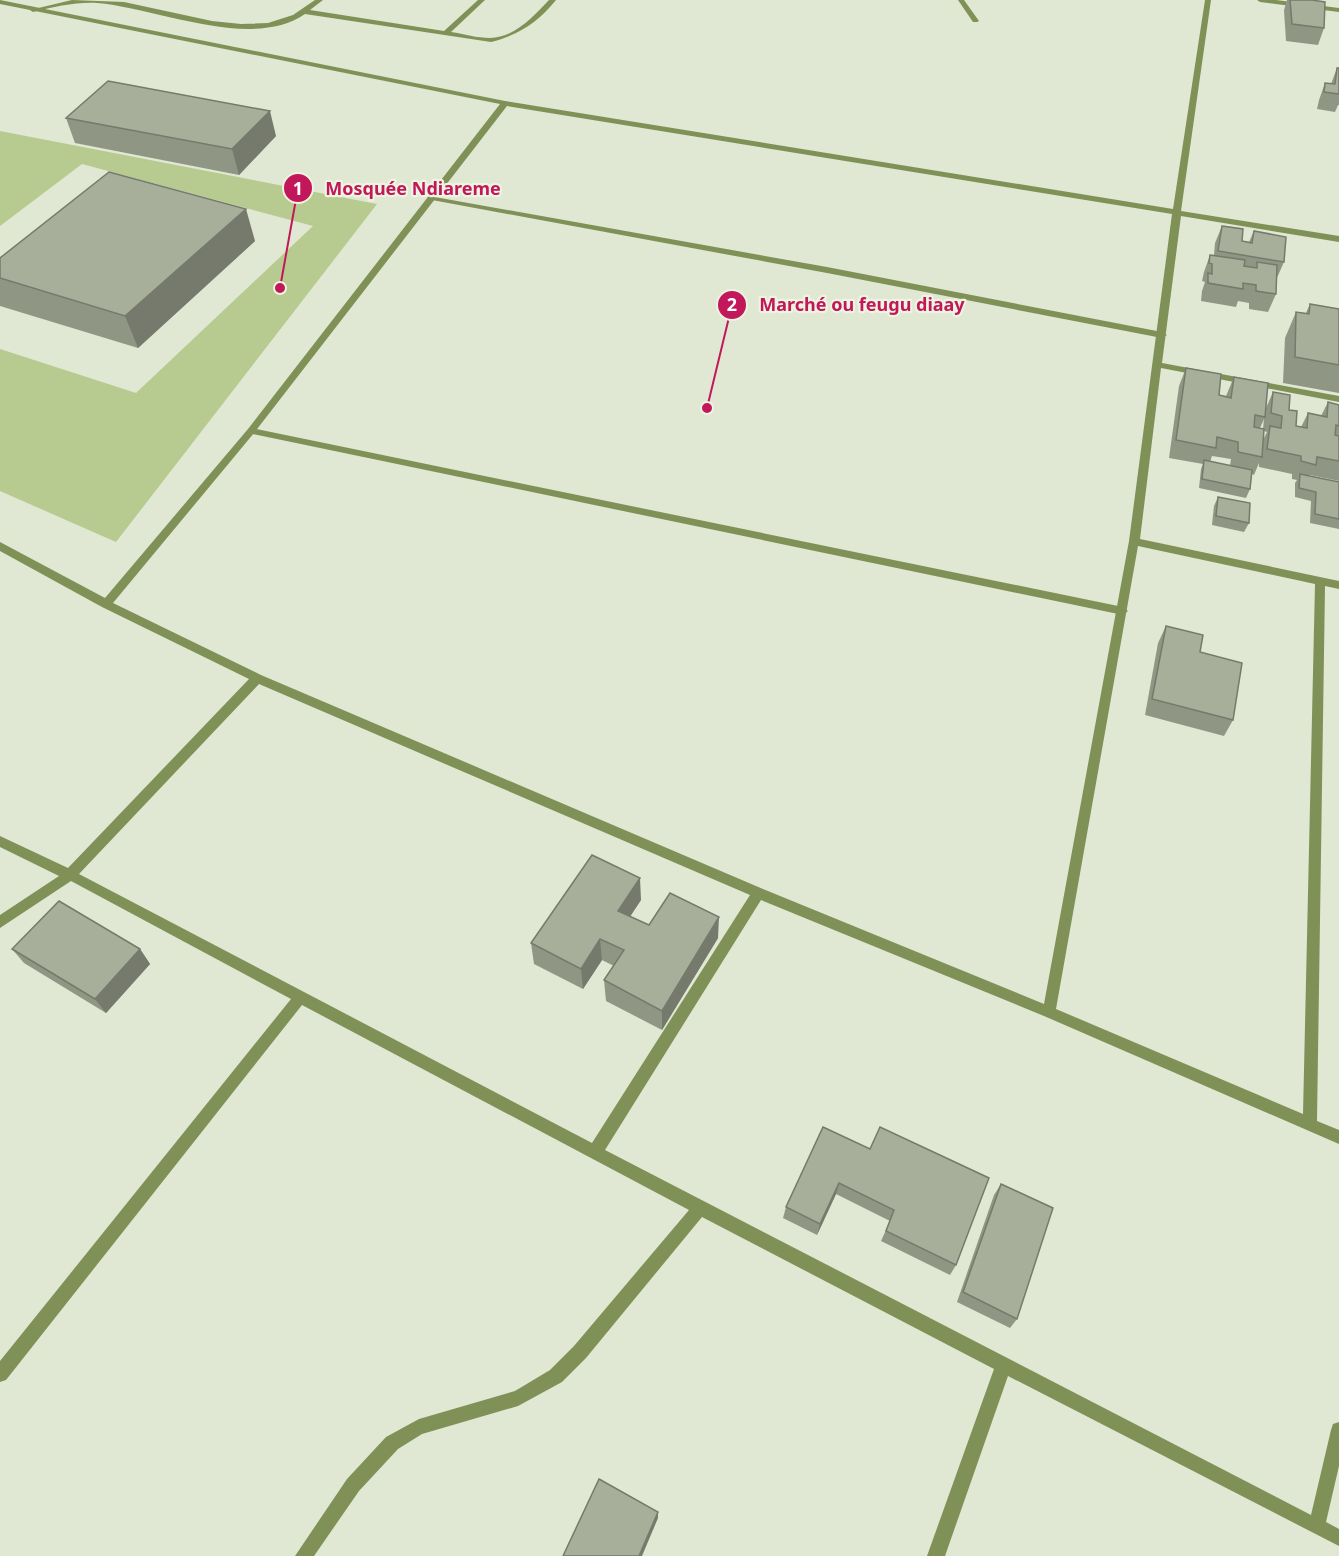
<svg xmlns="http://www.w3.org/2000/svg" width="1339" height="1556" font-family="'Noto Sans',sans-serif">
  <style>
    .green { fill: #b7ca8f }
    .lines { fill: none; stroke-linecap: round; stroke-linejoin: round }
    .service { fill: #7f9157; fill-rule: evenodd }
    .minor { fill: #7f9157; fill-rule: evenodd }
    .wall { fill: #909684; fill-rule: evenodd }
    .shaded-wall { fill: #757a6c }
    .building { fill: #a7ae9a; stroke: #757a6c; stroke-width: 1.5 }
    .leader { fill: none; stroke: #c2185b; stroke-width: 2 }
    .callout-dot { fill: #c2185b; stroke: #edf4df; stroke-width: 2 }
    .mark-label { font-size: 18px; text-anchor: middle; font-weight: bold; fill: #fff }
    .callout-label { font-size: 18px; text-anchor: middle; font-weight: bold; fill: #c2185b; stroke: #edf4df; stroke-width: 4.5; stroke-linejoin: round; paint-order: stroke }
  </style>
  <rect width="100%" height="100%" fill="#e0e7d2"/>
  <polygon class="green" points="0,131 377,204 116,542 0,491 0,349 136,393 313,226 82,164 0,226"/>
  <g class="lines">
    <g class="service">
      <path d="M72,0l52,2 88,19 29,3 27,-1 25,-8 22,-15h8l-13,10 134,21 34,-31h7l-34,32c13,2 26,6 39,6 24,0 44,-22 59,-38h7c-18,22 -37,35 -65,42l-186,-28c-54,37 -148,-6 -208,-11 -22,-1 -43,4 -64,9l-3,-2z"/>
      <polygon points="958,0 964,0 979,21 977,22 973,22"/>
      <polygon points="429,196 827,267 1162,332 1167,335 1162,338 827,273 432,200 429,200"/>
      <polygon points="251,428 1123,607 1128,611 1123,615 248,433 248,429"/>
    </g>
    <g class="minor">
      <path d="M0,0l505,101 668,108 32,-209h6l-30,211 158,25v6l-158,-26 -19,147 177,33v6l-178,-34 -21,171 199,42v8l-14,-3 -8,535 22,9v14l-295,-128 -283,-116 -156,250 706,365 20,-85 2,-6 6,-2v44l-13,56 13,7v17l-331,-170 -63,180h-18l67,-187 -292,-152 -116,141 -24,24 -44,24 -96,28 -24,15 -39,42 -45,65h-19l52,-77 39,-42 33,-18 96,-28 35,-21 24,-24 115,-136 -387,-205 -296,375 -6,2v-21l291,-362 -220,-118 -71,47v-13l59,-39 -59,-29v-11l68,32 181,-189 -147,-72 -102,-56v-9l105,56 143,-169 252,-325 -500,-100zM507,106l665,108 -43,327 -85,463 -281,-115 -502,-214 -148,-72 141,-170zM1138,546l177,38 -12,530 -247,-105zM259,684l491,211 -158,248 -513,-269z"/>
      <polygon points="1257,0 1276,0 1339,8 1339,12 1260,2"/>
    </g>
  </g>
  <g class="wall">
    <polygon points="1287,0 1312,0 1324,28 1318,45 1286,41 1284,10"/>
    <polygon points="1337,68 1339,68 1339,105 1338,105 1335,112 1317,109 1319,100 1325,83 1331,84"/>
    <polygon points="66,118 276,136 239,175 75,143"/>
    <polygon points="1222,226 1242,241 1249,242 1254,231 1284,262 1276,280 1276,294 1268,312 1249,309 1249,303 1238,301 1236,307 1201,301 1202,291 1205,282 1202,281 1204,272 1210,255 1214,255 1215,243"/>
    <polygon points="255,241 138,348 0,306 0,258"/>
    <polygon points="1310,304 1339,309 1339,393 1283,383 1285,338 1296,312 1306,313"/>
    <path d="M1186,368l33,27 7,1 8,-19 32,31 7,-16 16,18 7,16 5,1 7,-14 13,3 7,-14 11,3v76l-29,-6v1l29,6v47l-29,-6 1,-22 -16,-4v-14l2,-3 -5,-1v-5l-33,-7v-4l-5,12 -2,-1 -2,15 -4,9 -47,-10 2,-19 2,-5 -34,-6 10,-72zM1264,419l-1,10 -3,-1zM1264,431l3,1 -4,8zM1212,456l19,3 -1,7 -20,-4z"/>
    <polygon points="1218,497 1249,523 1244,532 1212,525 1214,506"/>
    <polygon points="1166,626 1200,652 1233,720 1224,736 1145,715 1158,643"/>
    <polygon points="641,900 630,916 649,925 718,938 662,1030 606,1001 604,980 614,966 602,960 583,989 534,964 531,943"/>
    <polygon points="12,949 140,949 150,964 106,1013 24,963"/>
    <polygon points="823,1127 956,1265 950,1275 881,1241 890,1221 836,1194 817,1235 783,1218 786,1207"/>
    <polygon points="1001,1184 1017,1319 1010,1328 957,1302 994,1195"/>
  </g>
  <g class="shaded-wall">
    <polygon points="270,111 276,136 239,175 232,149"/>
    <polygon points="246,209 255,241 138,348 125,316"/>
    <polygon points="640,878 641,900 620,932 618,911"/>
    <polygon points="719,917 718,938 662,1030 662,1011"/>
    <polygon points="600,939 602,960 583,989 581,969"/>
    <polygon points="140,949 150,964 106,1013 95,999"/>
    <polygon points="839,1183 836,1194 817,1235 820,1224"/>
    <polygon points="658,1512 658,1518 642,1556 639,1556"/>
  </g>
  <g class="building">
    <polygon points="1290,0 1312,0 1325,2 1324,28 1292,24"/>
    <polygon points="1337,68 1339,68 1339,94 1324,92 1325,83 1335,84"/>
    <polygon points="108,81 270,111 232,149 66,118"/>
    <polygon points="109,172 246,209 125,316 0,278 0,258"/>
    <polygon points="1222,226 1243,229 1242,241 1252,243 1254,231 1286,237 1284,262 1218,251"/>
    <polygon points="1210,255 1245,260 1244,266 1257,268 1257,262 1277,265 1276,294 1256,291 1256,285 1243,283 1243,289 1208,283 1208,273 1212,274 1212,264 1209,263"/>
    <polygon points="1310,304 1339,309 1339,365 1295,357 1296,312 1309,314"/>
    <polygon points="1186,368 1221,374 1219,395 1231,398 1234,377 1268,383 1265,417 1255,415 1254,427 1264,429 1262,457 1238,452 1238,442 1217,437 1216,448 1176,440"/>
    <polygon points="1273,392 1290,395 1289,410 1297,411 1296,426 1307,428 1308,413 1327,417 1328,402 1339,405 1339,426 1336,425 1335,435 1339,436 1339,461 1317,457 1316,465 1301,461 1301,456 1267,449 1270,426 1281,428 1282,416 1271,413"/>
    <polygon points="1204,460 1252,470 1250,489 1202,479"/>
    <polygon points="1300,474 1339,482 1339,519 1315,514 1316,492 1299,488"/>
    <polygon points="1218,497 1250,503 1249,523 1216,516"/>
    <polygon points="1166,626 1203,635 1200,652 1242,663 1233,720 1152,699"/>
    <polygon points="592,855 640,878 618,911 649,925 670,893 719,917 662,1011 604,980 624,950 600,939 581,969 531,943"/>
    <polygon points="59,901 140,949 95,999 12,949"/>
    <polygon points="823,1127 870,1149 880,1127 989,1178 956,1265 886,1231 894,1210 839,1183 820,1224 786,1207"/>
    <polygon points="1001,1184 1053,1208 1017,1319 963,1292"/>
    <polygon points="599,1479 658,1512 639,1556 563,1556"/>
  </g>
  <path class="leader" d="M280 288L298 188M707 408L732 305"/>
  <g class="callout-dot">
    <circle cx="280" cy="288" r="6"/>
    <circle cx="707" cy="408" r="6"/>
    <circle cx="298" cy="188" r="15"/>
    <circle cx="732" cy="305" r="15"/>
  </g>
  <g class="mark-label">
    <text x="298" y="195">1</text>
    <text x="732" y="311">2</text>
  </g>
  <g class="callout-label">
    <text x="413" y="195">Mosquée Ndiareme</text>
    <text x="862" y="311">Marché ou feugu diaay</text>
  </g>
</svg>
